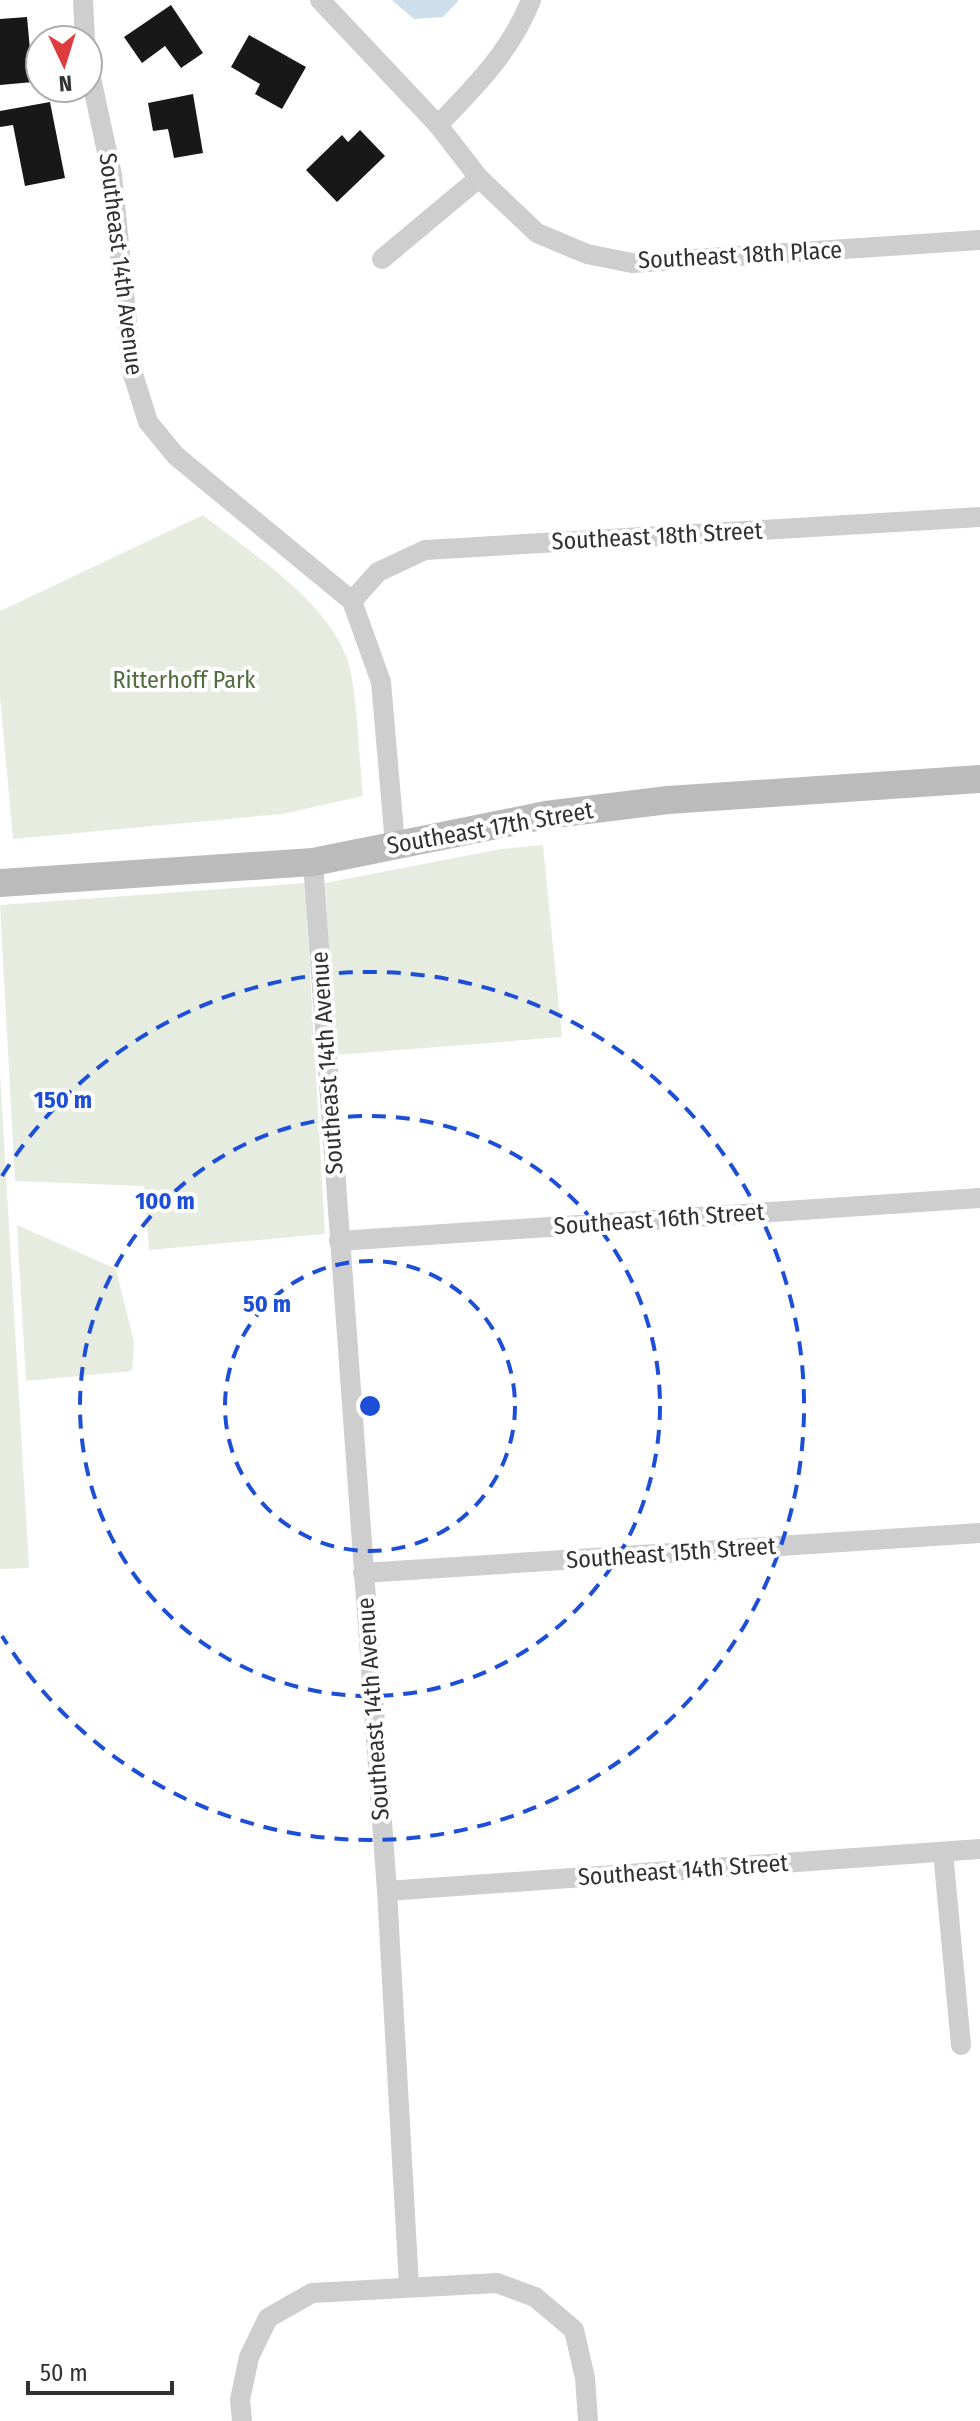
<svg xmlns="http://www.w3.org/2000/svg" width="980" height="2421" font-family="'Fira Sans Condensed',sans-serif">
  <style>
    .green { fill: #e6ede0 }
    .water { fill: #cddeec }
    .building { fill: #181818 }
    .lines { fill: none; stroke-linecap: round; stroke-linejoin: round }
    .street { stroke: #cecece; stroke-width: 20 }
    .secondary { stroke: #bbb; stroke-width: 28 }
    .ring { fill: none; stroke: #1d4ed8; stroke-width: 4; stroke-dasharray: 14 10 }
    .labels { text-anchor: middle; stroke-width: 8; stroke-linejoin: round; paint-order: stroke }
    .street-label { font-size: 24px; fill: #313131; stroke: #fff }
    .park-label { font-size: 24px; fill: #526c3f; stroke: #fff }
    .centre { fill: #1d4ed8; stroke: #fff; stroke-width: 4 }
    .ring-label { font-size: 24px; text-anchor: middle; font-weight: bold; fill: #1d4ed8; stroke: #fff; stroke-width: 8; stroke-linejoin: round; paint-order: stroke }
  </style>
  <rect width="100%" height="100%" fill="#fff"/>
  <g class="green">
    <path d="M203,515c50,40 135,92 148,158 7,40 8,82 12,123l-81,18 -269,25 -13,-143v-85z"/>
    <polygon points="543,845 562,1037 336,1055 325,883 501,849"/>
    <polygon points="305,883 325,1234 149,1250 144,1186 15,1181 0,905"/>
    <polygon points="0,1073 29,1568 0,1569"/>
    <polygon points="17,1225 116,1269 134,1342 132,1371 26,1381"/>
  </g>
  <polygon class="water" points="392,0 459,0 443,17 414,19"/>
  <g class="building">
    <polygon points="171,5 203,53 181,68 165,46 142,63 124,37"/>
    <polygon points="27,17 33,82 0,85 0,19"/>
    <polygon points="249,35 306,67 282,109 255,94 260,84 231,67"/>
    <polygon points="193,94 203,153 174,158 168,129 153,131 148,103"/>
    <polygon points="50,102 65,178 25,186 13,125 0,127 0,111"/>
    <polygon points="360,130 385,156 337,202 306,170 342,135 348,142"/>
  </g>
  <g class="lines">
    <g class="street">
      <polyline points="83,0 85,40"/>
      <polyline points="320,0 438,125 479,178 537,233 587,254 632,263 980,240"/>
      <polyline points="88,64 112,175 132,371 148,422 176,456 352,601 381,682 395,844"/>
      <path d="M438,125c37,-38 73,-74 93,-125"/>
      <polyline points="382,259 479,178"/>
      <polyline points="352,601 378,572 425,550 980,517"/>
      <polyline points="313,862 387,1891 409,2286"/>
      <polyline points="339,1241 980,1198"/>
      <polyline points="363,1573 980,1533"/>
      <polyline points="943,1852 961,2045"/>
      <polyline points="387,1891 980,1849"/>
      <polyline points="242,2421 240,2400 249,2357 268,2318 312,2293 497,2283 535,2297 574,2330 585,2378 588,2421"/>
    </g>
    <polyline class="secondary" points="0,883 313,862 546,815 668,800 980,779"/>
  </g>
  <g class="ring">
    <circle cx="370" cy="1406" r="145"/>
    <circle cx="370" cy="1406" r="290"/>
    <path d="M2 1176A434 434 0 1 1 2 1636"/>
  </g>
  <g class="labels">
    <g class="street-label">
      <text transform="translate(740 255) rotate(-3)" y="8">Southeast 18th Place</text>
      <text transform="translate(121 264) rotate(83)" y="8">Southeast 14th Avenue</text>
      <text transform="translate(657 536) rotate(-3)" y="8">Southeast 18th Street</text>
      <text transform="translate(490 828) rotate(-10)" y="8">Southeast 17th Street</text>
      <text transform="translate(327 1063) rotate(-94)" y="8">Southeast 14th Avenue</text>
      <text transform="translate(659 1219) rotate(-4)" y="8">Southeast 16th Street</text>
      <text transform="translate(671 1553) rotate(-4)" y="8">Southeast 15th Street</text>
      <text transform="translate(373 1709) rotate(-94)" y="8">Southeast 14th Avenue</text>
      <text transform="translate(683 1870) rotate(-4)" y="8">Southeast 14th Street</text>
    </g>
    <g class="park-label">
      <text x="184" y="688">Ritterhoff Park</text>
    </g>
  </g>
  <circle cx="370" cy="1406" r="12" class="centre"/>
  <g class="ring-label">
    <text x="63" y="1108">150 m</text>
    <text x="165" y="1209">100 m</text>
    <text x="267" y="1312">50 m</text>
  </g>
  <g transform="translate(64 64) rotate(176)"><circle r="38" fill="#ffffff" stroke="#adadad" stroke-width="2"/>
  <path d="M0-6L14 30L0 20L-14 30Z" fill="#df3c40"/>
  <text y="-12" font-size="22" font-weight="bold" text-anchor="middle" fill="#313131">N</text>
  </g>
  <path d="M28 2381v12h144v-12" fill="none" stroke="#313131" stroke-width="4"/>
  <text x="40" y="2381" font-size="24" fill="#313131" stroke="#ffffff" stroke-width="6" paint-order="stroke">50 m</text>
</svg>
